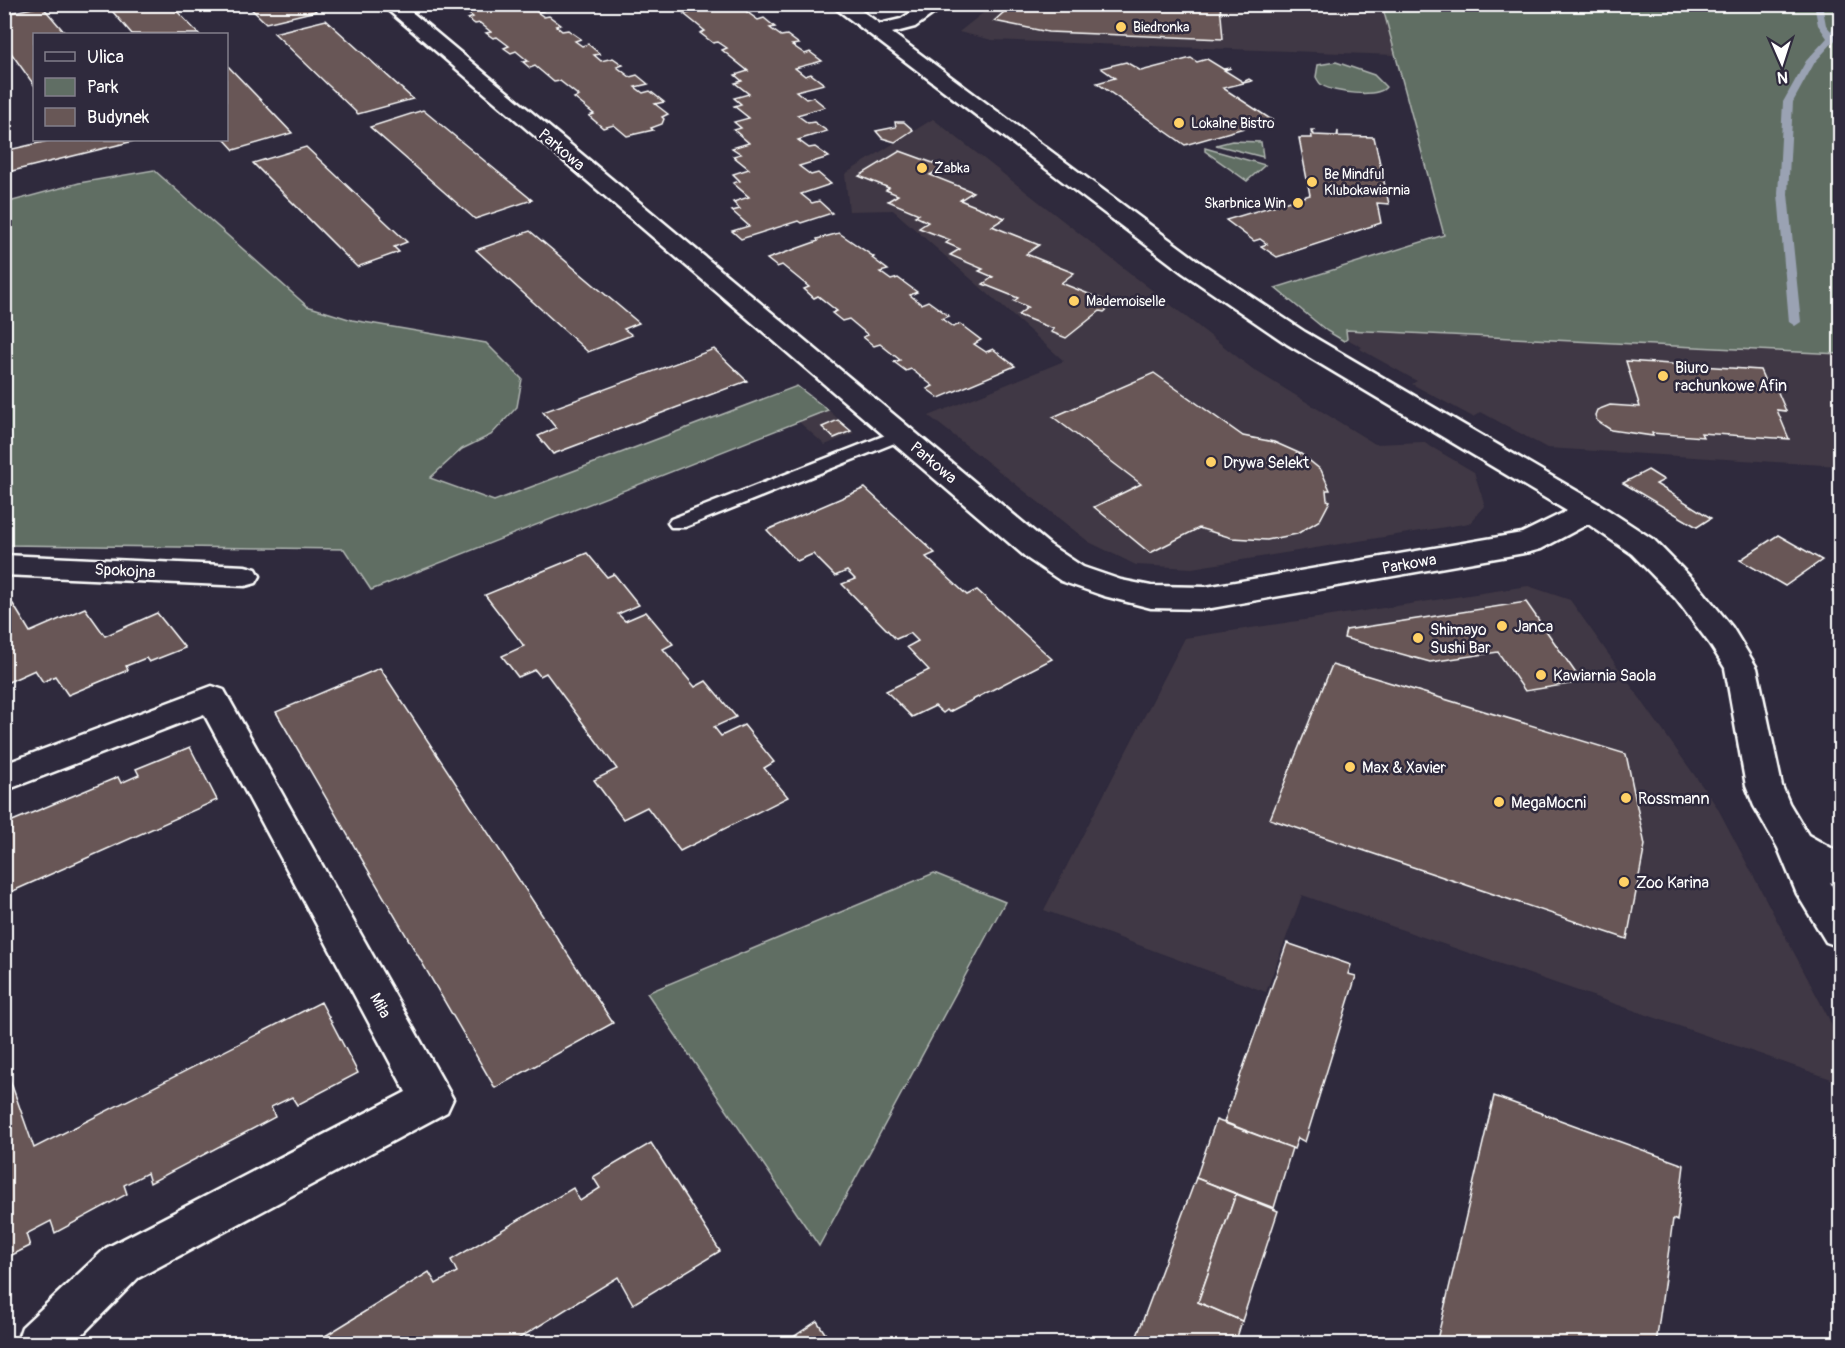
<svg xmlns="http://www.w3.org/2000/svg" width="1845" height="1348" font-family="Pangolin,sans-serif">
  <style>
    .built { fill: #403844 }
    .green { fill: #606e64; stroke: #b0b6b2; stroke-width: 1.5 }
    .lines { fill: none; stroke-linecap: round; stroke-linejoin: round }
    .stream { fill: #9aa2b3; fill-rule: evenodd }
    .building { fill: #685756; stroke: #fff; stroke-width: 1.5 }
    .service-casing { stroke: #fff; stroke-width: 5 }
    .minor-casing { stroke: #fff; stroke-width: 5 }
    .service { fill: #2f2a3d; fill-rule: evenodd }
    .minor { fill: #2f2a3d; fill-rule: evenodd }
    .poi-dot { fill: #ffd166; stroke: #2f2a3d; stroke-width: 2 }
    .labels { text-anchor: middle; stroke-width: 5; stroke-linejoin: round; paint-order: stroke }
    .far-poi-label { font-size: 14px; fill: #fff; stroke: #2f2a3d; text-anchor: start }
    .street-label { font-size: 16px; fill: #fff; stroke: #2f2a3d }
    .poi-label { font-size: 16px; fill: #fff; stroke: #2f2a3d; text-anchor: start }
  </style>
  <rect width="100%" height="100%" fill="#2f2a3d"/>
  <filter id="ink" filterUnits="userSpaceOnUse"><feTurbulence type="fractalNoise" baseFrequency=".0167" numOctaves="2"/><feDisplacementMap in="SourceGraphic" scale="12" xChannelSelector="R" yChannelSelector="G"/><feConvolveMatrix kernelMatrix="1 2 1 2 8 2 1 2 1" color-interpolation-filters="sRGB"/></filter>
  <g filter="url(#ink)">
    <g class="built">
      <polygon points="993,5 1382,5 1395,55 992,40 959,32"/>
      <polygon points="933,119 1254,370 1375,444 1423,442 1474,472 1485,506 1470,523 1192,568 1136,565 1089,542 929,416 1064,361 893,210 849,211 845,174"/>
      <polygon points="1345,330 1840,354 1840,466 1547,448 1481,412 1473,417 1412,384 1417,381 1360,349 1362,347 1347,339"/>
      <polygon points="828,410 854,433 825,445 798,421"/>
      <polygon points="1528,586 1570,600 1717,807 1829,1019 1840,1048 1840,1082 1302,895 1266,992 1044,910 1185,638"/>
    </g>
    <g class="green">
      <polygon points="1382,5 1840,5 1840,354 1346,330 1347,339 1344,341 1327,331 1275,288 1444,235"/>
      <path d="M1336,62l38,13 12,12c-8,11 -53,6 -64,-2 -2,-1 -5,-6 -6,-8l2,-12z"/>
      <polygon points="1232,141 1261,142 1263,157 1216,145"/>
      <polygon points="1205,148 1265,165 1247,181 1205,151"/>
      <polygon points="154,170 307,306 352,320 486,343 522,379 517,407 491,435 462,449 430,478 494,501 797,386 828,410 371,590 344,549 5,545 5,203 79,183"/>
      <polygon points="934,873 1005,902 819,1246 647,993"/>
    </g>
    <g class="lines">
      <polygon class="stream" points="1814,4 1822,4 1826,25 1831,31 1837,19 1840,18 1840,30 1837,38 1815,62 1793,102 1788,194 1801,322 1795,326 1789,322 1778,194 1783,102 1806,61 1827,38 1818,25"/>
    </g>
    <g class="building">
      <polygon points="106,4 170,4 199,34 132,34"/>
      <polygon points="246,4 310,4 316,11 266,23"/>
      <polygon points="535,4 543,11 537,12 544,17 549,16 561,25 556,26 562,31 568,30 581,39 575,41 582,46 588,44 600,54 594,55 601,61 613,58 623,65 617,67 630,77 637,75 648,84 635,87 643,93 650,91 664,102 655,104 668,114 662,117 664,119 662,124 651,128 653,130 627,136 614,125 603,128 589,116 594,114 574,98 579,96 560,81 554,82 535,66 530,68 523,62 528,61 516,51 511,53 504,48 509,46 497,37 493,38 486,33 491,32 480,23 475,24 468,19 473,17 462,9 457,10 451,5"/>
      <polygon points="671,4 752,4 758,9 747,12 758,20 764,18 775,27 770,28 781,36 787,35 799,44 792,45 805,54 810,52 822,61 795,68 805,76 811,74 824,84 796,91 806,99 813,97 825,107 797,115 808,123 814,122 827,131 798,140 809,148 815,147 829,157 799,166 811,175 818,173 831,184 801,194 812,203 819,201 832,213 801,223 798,221 741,239 732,231 749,226 732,211 740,209 733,202 749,197 733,183 740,181 733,174 749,169 733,156 741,154 732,148 749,143 734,130 741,128 734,122 749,118 734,106 741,104 734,98 749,94 735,83 742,81 735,75 748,71 722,50 727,48 718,42 713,43 700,33 705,31 684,14 689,13 681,7 676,8"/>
      <polygon points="1013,4 1220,4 1223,39 1048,32 994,21"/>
      <polygon points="42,6 66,34 34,34 34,85 4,43 4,14"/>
      <polygon points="326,20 413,99 358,114 274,33"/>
      <polygon points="1191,58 1197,62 1207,59 1223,69 1231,68 1224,70 1243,82 1249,79 1252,81 1223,88 1272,120 1185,145 1097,83 1115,78 1101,68 1126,62 1141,71"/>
      <polygon points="226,64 292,133 234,150 225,140 226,140"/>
      <polygon points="423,110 532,200 475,219 370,127"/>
      <polygon points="895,122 904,122 913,130 895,142 882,138 876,131 896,127"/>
      <polygon points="1311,130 1316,130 1313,131 1314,135 1337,136 1338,131 1338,136 1374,137 1389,204 1377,203 1381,223 1277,257 1261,246 1267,244 1260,239 1254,241 1226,220 1310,195 1299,138 1312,138"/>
      <polygon points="52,140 138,140 4,173 4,151"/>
      <polygon points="306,147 407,242 394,247 399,252 357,267 253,163"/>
      <polygon points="900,151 944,167 930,175 973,192 960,200 1005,218 992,226 1039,245 1026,254 1074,273 1061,283 1114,304 1104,312 1100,311 1066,338 1051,332 1054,329 1018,315 1028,307 1014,301 1018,298 983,284 993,277 979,271 983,269 950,255 960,249 946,243 950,240 919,228 928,222 915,216 919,214 888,201 898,195 886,190 889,188 859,176"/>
      <polygon points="530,231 639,323 624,329 632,335 588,352 476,250"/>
      <polygon points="839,233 874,257 872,258 888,270 880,272 891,280 898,278 917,292 910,295 921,304 928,301 949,316 942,319 953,327 960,324 981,340 974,344 986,352 993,349 1015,366 939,398 927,389 933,386 911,369 906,371 894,362 900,360 880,344 874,346 863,337 868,335 849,319 842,321 832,313 837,311 818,296 814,298 804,289 809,287 782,265 777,267 767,259 818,241 817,239"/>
      <polygon points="714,349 747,381 553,454 538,436 556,428 543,412"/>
      <polygon points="1626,361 1760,370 1769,390 1777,390 1786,411 1777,410 1789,439 1701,433 1703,437 1652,433 1653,436 1611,430 1597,421 1595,415 1597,410 1610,405 1640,407"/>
      <polygon points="1154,373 1243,436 1274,442 1301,454 1321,470 1330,490 1326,490 1327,500 1330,501 1320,520 1297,534 1267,540 1232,538 1199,528 1150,553 1094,507 1141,484 1053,417"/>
      <polygon points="838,420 851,431 834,438 822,427"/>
      <polygon points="1648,470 1664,480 1656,484 1711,518 1697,527 1623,483"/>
      <polygon points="865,488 935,553 926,557 967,595 977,590 1052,659 949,712 947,710 943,713 935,706 912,717 886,691 929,670 907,647 918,641 910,633 896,639 842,584 855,579 847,571 835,576 813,554 797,561 767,530"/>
      <polygon points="1778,535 1822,560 1785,586 1740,560"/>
      <polygon points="587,553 607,577 614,574 639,605 618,614 625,621 646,612 673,644 663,649 695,687 706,681 736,717 714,727 721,736 744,725 774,762 764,768 788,797 680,851 647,807 623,819 594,780 617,769 546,673 540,676 535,670 518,677 502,656 524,646 485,595"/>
      <polygon points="1526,602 1582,682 1525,691 1498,652 1430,662 1344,638 1346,630"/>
      <polygon points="13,604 30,632 85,608 105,636 157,613 185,648 149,662 146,658 126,666 128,670 68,695 55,676 43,682 35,670 4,684 4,608"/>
      <polygon points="1332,665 1626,754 1645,845 1627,939 1270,819"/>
      <polygon points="380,668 613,1023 495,1088 276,712"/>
      <polygon points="190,747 217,800 4,895 4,832 12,829 10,822 118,777 121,783 139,775 136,769"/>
      <polygon points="1287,943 1351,965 1348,974 1356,976 1305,1142 1298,1138 1294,1149 1224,1122"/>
      <polygon points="321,1002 358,1073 297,1105 292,1097 271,1107 275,1117 150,1183 147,1173 124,1185 127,1194 55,1233 51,1221 26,1234 30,1246 4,1259 4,1063 34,1148"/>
      <polygon points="1494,1096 1684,1165 1677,1221 1673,1219 1656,1344 1436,1344"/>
      <polygon points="1216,1120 1292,1148 1274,1208 1196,1178"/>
      <polygon points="651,1143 720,1251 633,1304 618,1277 510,1344 307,1344 316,1338 317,1341 429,1272 436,1284 457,1272 451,1260 573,1188 580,1201 600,1188 593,1177"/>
      <polygon points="1196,1178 1236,1194 1198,1302 1242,1321 1235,1344 1134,1344"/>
      <polygon points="1236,1194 1278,1211 1242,1321 1198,1302"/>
      <polygon points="817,1321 832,1344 783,1344"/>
    </g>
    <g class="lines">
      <g class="service-casing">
        <polygon id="service" points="901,429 907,430 910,434 907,438 685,527 671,527 668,523 671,519"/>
      </g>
      <g class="minor-casing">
        <g id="minor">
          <polygon points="381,4 402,4 1050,545 1083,567 1121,580 1151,586 1206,587 1522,533 1567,511 1287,344 1183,273 830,4 852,4 880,24 901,19 924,4 947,4 915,27 892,33 1201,263 1305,332 1599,504 1654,540 1698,585 1732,627 1757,668 1782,786 1789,803 1808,835 1840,853 1840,886 1830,882 1840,900 1840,947 1826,942 1797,894 1778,848 1754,806 1746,786 1725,668 1709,643 1676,599 1632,554 1588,524 1541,549 1530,552 1206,609 1151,608 1104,596 1061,581 1028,559"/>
          <polygon points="4,555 245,566 256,569 260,576 256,583 245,586 4,575"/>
          <polygon points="212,686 224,690 453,1099 447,1112 138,1278 73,1344 16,1344 22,1327 106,1248 406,1092 204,714 4,791 4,764"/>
        </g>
      </g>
      <use href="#service" class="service"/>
      <use href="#minor" class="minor"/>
    </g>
  </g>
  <g class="poi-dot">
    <circle cx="1121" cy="27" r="6"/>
    <circle cx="1179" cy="123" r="6"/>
    <circle cx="922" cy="168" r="6"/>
    <circle cx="1312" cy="182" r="6"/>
    <circle cx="1298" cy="203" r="6"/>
    <circle cx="1074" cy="301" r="6"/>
    <circle cx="1663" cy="376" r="6"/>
    <circle cx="1211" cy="462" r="6"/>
    <circle cx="1502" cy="626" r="6"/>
    <circle cx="1418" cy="638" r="6"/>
    <circle cx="1541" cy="675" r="6"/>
    <circle cx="1350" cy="767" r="6"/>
    <circle cx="1626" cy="798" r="6"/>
    <circle cx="1499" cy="802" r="6"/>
    <circle cx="1624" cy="882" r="6"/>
  </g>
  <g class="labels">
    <g class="far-poi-label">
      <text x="1133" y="32">Biedronka</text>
      <text x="1191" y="128">Lokalne Bistro</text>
      <text x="934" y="173">Żabka</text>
      <text x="1324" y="179">Be Mindful<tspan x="1324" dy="16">Klubokawiarnia</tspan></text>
      <text x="1286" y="208" text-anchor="end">Skarbnica Win</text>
      <text x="1086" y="306">Mademoiselle</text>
    </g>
    <g class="street-label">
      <text transform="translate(562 149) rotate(40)" y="6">Parkowa</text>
      <text transform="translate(934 462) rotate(40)" y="6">Parkowa</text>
      <text transform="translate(1409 563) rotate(-10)" y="6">Parkowa</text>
      <text transform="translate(125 570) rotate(3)" y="6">Spokojna</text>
      <text transform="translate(381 1005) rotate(61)" y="6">Miła</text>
    </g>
    <g class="poi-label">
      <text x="1675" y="373">Biuro<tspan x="1675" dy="18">rachunkowe Afin</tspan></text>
      <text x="1223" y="468">Drywa Selekt</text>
      <text x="1514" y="632">Janca</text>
      <text x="1430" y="635">Shimayo<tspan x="1430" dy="18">Sushi Bar</tspan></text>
      <text x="1553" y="681">Kawiarnia Saola</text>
      <text x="1362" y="773">Max &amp; Xavier</text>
      <text x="1638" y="804">Rossmann</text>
      <text x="1511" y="808">MegaMocni</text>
      <text x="1636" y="888">Zoo Karina</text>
    </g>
  </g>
  <rect width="1845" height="1348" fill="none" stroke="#2f2a3d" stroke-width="24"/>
  <rect x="12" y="12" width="1821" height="1324" fill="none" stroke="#fff" stroke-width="2" filter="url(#ink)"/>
  <rect x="33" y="33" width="195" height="108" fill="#2f2a3d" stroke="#827f8b" stroke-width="1.5"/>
  <rect x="45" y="52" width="30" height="9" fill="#2f2a3d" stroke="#827f8b" stroke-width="1.5"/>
  <text x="87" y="63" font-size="18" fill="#ffffff">Ulica</text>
  <rect x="45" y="78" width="30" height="18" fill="#606e64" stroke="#827f8b" stroke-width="1.5"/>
  <text x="87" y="93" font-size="18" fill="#ffffff">Park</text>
  <rect x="45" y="108" width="30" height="18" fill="#685756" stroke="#827f8b" stroke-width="1.5"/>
  <text x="87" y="123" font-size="18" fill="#ffffff">Budynek</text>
  <g transform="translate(1782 63) rotate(177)" stroke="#2f2a3d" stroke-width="4.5" paint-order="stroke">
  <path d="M0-4.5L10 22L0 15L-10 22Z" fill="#ffffff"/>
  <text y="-9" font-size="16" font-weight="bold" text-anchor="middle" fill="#ffffff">N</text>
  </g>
</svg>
